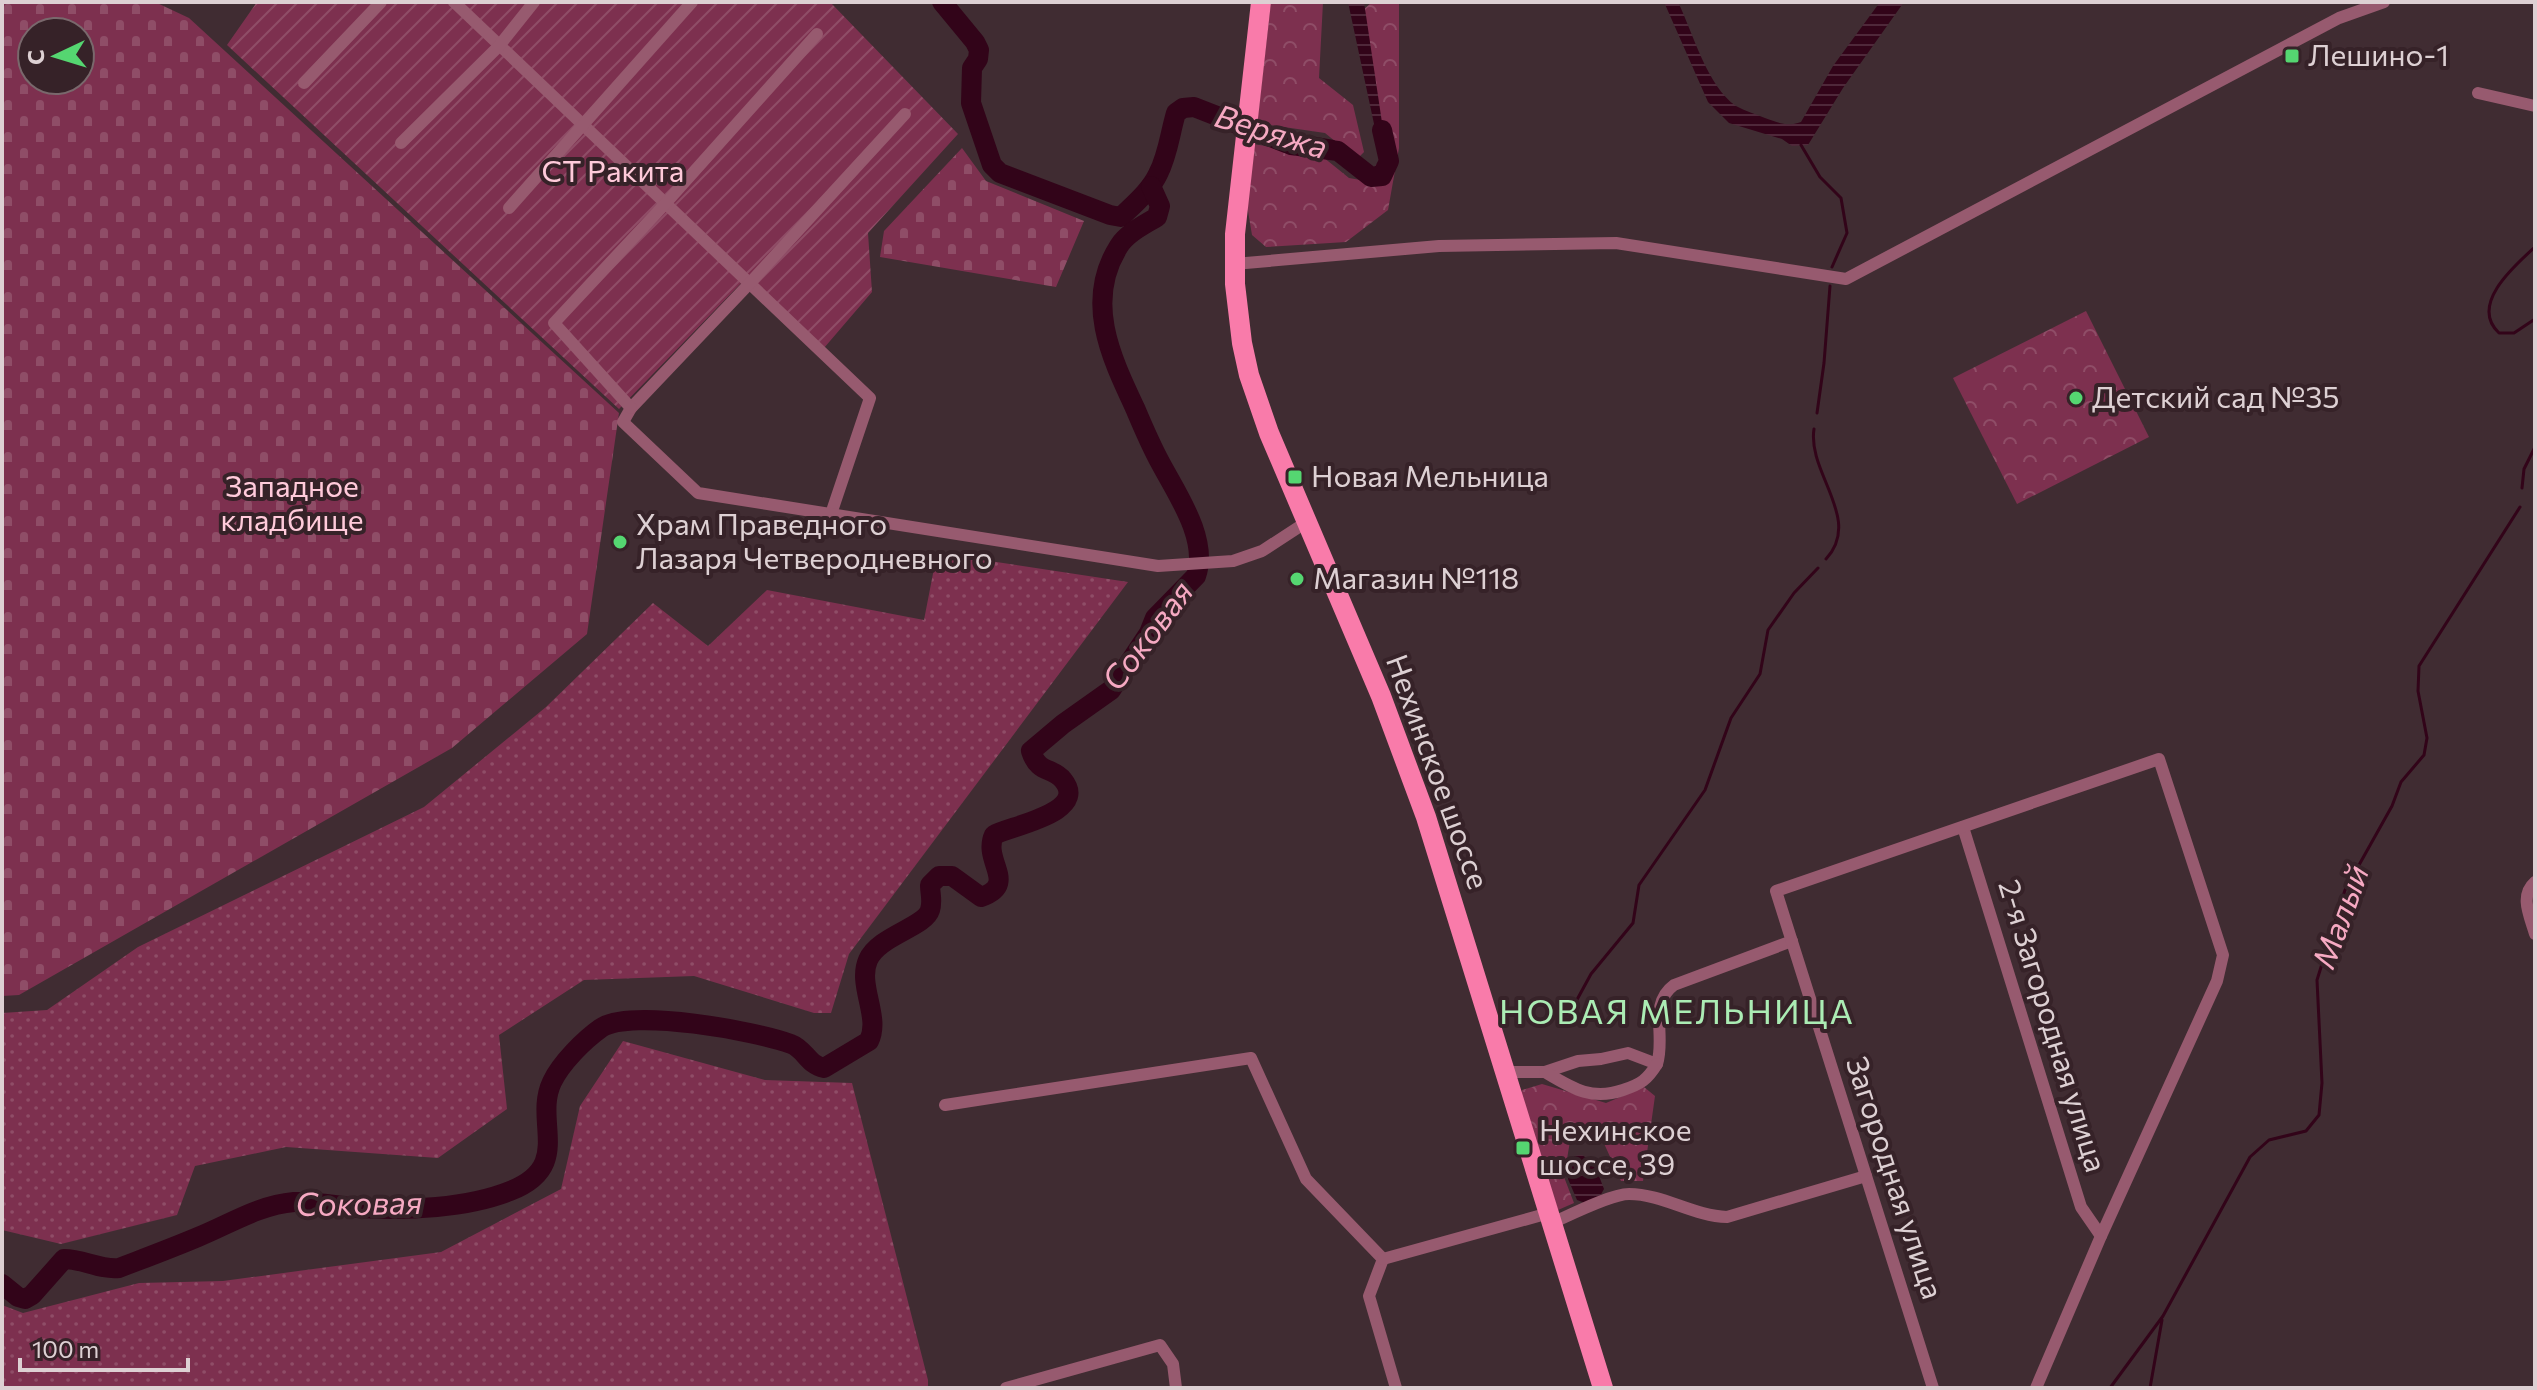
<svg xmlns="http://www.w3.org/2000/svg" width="2537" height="1390" font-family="Commissioner,sans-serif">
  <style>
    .grass { fill: url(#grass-dots) }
    .forest { fill: url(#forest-crowns) }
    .cemetery { fill: url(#cemetery-stones); fill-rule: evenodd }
    .garden { fill: url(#garden-furrows) }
    .water { fill: url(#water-rules) }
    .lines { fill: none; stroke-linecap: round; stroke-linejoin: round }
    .stream { stroke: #320419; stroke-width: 3 }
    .river { stroke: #320419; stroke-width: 20 }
    .street { stroke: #975a6f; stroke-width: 12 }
    .primary { stroke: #f97baa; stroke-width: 20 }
    .poi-dot { fill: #55d671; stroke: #362228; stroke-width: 3 }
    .labels { text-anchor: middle; stroke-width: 8; stroke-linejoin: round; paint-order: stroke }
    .poi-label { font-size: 30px; fill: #ddd0d3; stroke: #362228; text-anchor: start }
    .park-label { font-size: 30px; fill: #ffcada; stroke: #362228 }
    .street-label { font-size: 30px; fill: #ddd0d3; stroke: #362228 }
    .water-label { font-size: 32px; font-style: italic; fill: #f6a9c2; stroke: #362228 }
    .quarter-label { font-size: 34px; letter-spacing: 2px; fill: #abecb4; stroke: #362228 }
  </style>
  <defs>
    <pattern id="grass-dots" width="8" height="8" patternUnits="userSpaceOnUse" patternTransform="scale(2)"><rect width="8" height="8" fill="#7d304f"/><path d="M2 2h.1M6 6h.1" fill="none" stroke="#8f4d67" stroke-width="1.8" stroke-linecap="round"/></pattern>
    <pattern id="forest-crowns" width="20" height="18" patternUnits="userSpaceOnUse" patternTransform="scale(2)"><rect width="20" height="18" fill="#7d304f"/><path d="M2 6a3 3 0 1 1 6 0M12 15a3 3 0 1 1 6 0" fill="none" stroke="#8f4d67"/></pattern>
    <pattern id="cemetery-stones" width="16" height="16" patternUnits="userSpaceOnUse" patternTransform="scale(2)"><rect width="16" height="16" fill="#7d304f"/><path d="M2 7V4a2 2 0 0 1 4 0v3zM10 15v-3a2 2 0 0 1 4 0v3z" fill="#8f4d67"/></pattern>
    <pattern id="garden-furrows" width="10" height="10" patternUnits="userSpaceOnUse" patternTransform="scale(2)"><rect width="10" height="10" fill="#7d304f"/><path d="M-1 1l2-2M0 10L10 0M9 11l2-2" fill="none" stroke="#8f4d67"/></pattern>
    <pattern id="water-rules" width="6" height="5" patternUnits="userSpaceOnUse" patternTransform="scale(2)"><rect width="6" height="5" fill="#320419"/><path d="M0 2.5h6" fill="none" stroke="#4f283a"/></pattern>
  </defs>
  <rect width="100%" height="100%" fill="#402c32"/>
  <g class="grass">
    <polygon points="937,553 1128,582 849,954 831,1013 814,1013 694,976 584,980 499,1035 507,1109 438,1158 286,1147 195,1166 177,1215 61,1244 2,1230 2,1013 47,1010 138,947 424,807 546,707 653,603 708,646 767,590 924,620"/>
    <polygon points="623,1041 765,1080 852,1083 928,1380 928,1388 2,1388 2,1305 23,1313 139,1283 223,1281 441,1252 561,1189 580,1106"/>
  </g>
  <g class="forest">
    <polygon points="1271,2 1323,2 1319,78 1353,105 1364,152 1357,159 1325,133 1257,123"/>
    <polygon points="1372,2 1399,2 1399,148 1388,210 1346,242 1266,247 1252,235 1245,193 1252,144 1318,153 1349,178 1372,182 1385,153 1362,11"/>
    <polygon points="2086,311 2149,437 2017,504 1953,378"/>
    <polygon points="1542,1084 1606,1103 1644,1087 1655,1096 1643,1181 1621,1181 1602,1139 1571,1135 1564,1177 1574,1203 1558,1210 1521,1099 1522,1090"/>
  </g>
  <g class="cemetery">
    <path d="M2,2h153l34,16 430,395 -32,221 -135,114 -433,247 -17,1zM32,32h48v48h-48z"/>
    <polygon points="962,148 986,181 1084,221 1056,287 880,257 884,231"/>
  </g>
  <polygon class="garden" points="257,2 830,2 958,134 868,233 872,292 824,348 748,276 619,409 227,45"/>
  <g class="water">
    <polygon points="1348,2 1364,2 1387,156 1384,166 1372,175 1366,175 1337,151 1264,139 1265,128 1334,140 1367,166 1374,167 1379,161 1380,152"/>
    <path d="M1664,2h14c15,31 29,84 58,104 9,5 20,8 29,12 14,5 22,9 36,4l32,-56 47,-64h24l-61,86 -35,57 -16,1 -10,-7 -53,-16 -21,-21z"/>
    <polygon points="1582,1155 1594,1163 1604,1189 1599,1198 1585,1203 1577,1200 1568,1179 1574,1156"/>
  </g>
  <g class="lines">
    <g class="stream">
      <polyline points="1801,145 1820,177 1841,198 1847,233 1832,267"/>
      <path d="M2535,247c-21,19 -66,58 -36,86h15l21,-14"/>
      <polyline points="1817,413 1824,363 1830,286"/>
      <path d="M1814,429c-7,44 49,90 12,130"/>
      <polyline points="2522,488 2524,469 2535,447"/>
      <polyline points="1573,1007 1591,974 1633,923 1639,885 1705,790 1731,718 1760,674 1768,630 1794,593 1818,568"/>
      <polyline points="2110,1388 2163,1316 2250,1157 2269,1140 2306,1131 2319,1115 2322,1083 2317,980 2345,890 2392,806 2401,782 2424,755 2427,738 2418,691 2419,666 2520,507"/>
      <polyline points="2150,1388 2162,1320"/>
    </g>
    <g class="river">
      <path d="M942,2l33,40 4,8 -1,9 -6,9 -1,35 21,62 8,8 110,42 11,2c13,-13 29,-26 37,-43 10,-19 12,-41 18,-61l7,-5 11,-1 97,38 47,6 33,26 11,-1 7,-15 -7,-31"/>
      <path d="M2,1284l16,13 7,2 7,-4 32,-36c19,0 36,11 55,9 26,-10 53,-20 79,-31 32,-13 61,-32 96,-35 23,-1 44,4 66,6 46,3 108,0 150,-17 64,-25 23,-69 42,-109 9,-19 32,-42 49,-54 30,-20 155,3 190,16 14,5 17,21 33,24l45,-27c12,-24 -12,-56 -1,-81 10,-24 57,-33 62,-50 3,-9 0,-17 0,-25l9,-9h13l29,21c38,-13 1,-36 13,-62 15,-9 96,-22 69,-55 -10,-13 -25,-6 -32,-29l32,-27 48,-34 38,-57 6,-15 41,-42c13,-36 -19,-82 -35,-112 -10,-18 -18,-37 -26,-56 -24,-51 -51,-107 -16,-162 8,-13 25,-21 38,-29l3,-11 -9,-20"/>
    </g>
    <g class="street">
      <polyline points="454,2 870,398 831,514"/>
      <polyline points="304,83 381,2"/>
      <polyline points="2478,93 2535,106"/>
      <polyline points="905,114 749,284 631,408 623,422 698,493 1158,566 1233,561 1262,551 1305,523"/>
      <polyline points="401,143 499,46 534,2"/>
      <polyline points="509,208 692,2"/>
      <polyline points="1234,264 1439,246 1616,243 1846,279 2339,18 2384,2"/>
      <polyline points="631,408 554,323 665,204 817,34"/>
      <polyline points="1963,827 2081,1207 2101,1236"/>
      <path d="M2535,882c-16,14 -5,34 0,52"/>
      <path d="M1505,1072h40l33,-11 23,-2 27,-6 29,11c9,-27 -9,-60 17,-79l118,-44"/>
      <path d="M1545,1072c27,16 46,29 78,18 18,-6 24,-10 34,-26"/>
      <polyline points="945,1105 1251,1058 1306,1179 1383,1259 1369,1296 1396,1388"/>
      <path d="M1552,1223c18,-8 59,-29 77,-29 34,0 64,22 98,23l139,-41"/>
      <polyline points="1383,1259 1549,1213"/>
      <polyline points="1006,1388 1160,1345 1173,1364 1176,1388"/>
      <polyline points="1933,1388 1776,891 2159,759 2223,955 2217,981 2101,1236 2036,1388"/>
    </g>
    <polyline class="primary" points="1261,2 1235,234 1235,284 1242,343 1249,375 1269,433 1381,696 1426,817 1603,1388"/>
  </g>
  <g class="poi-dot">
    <rect x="2284" y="48" width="16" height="16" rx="4"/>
    <circle cx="2076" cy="398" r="8"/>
    <rect x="1287" y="469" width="16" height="16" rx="4"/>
    <circle cx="620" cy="542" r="8"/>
    <circle cx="1297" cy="579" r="8"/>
    <rect x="1515" y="1140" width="16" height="16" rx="4"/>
  </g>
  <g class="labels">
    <g class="poi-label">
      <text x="2308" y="66">Лешино-1</text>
      <text x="2092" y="408">Детский сад №35</text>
      <text x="1311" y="487">Новая Мельница</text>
      <text x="636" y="535">Храм Праведного<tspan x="636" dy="34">Лазаря Четверодневного</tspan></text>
      <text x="1313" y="589">Магазин №118</text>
      <text x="1539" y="1141">Нехинское<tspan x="1539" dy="34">шоссе, 39</tspan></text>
    </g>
    <g class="park-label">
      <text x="613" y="182">СТ Ракита</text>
      <text x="292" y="497">Западное<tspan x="292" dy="34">кладбище</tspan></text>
    </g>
    <g class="street-label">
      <text transform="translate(1437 772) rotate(70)" y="10">Нехинское шоссе</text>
      <text transform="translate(2052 1026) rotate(73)" y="10">2-я Загородная улица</text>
      <text transform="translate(1894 1178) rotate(72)" y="10">Загородная улица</text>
    </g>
    <g class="water-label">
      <text transform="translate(1271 132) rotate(17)" y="11">Веряжа</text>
      <text transform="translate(1148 636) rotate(-53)" y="11">Соковая</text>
      <text transform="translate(2341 917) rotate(-70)" y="11">Малый</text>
      <text transform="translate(359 1204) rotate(-1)" y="11">Соковая</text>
    </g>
    <g class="quarter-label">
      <text x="1677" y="1024">НОВАЯ МЕЛЬНИЦА</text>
    </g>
  </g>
  <rect width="2537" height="1390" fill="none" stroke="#ddd0d3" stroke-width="8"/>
  <g transform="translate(56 56) rotate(266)"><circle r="38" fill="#362228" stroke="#79686c" stroke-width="2"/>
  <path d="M0-6L14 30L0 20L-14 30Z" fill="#55d671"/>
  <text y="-12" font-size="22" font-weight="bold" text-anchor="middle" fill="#ddd0d3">С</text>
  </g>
  <path d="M20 1358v12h168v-12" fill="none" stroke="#ddd0d3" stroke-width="4"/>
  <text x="32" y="1358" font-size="24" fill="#ddd0d3" stroke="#362228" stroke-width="6" paint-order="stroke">100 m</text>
</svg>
